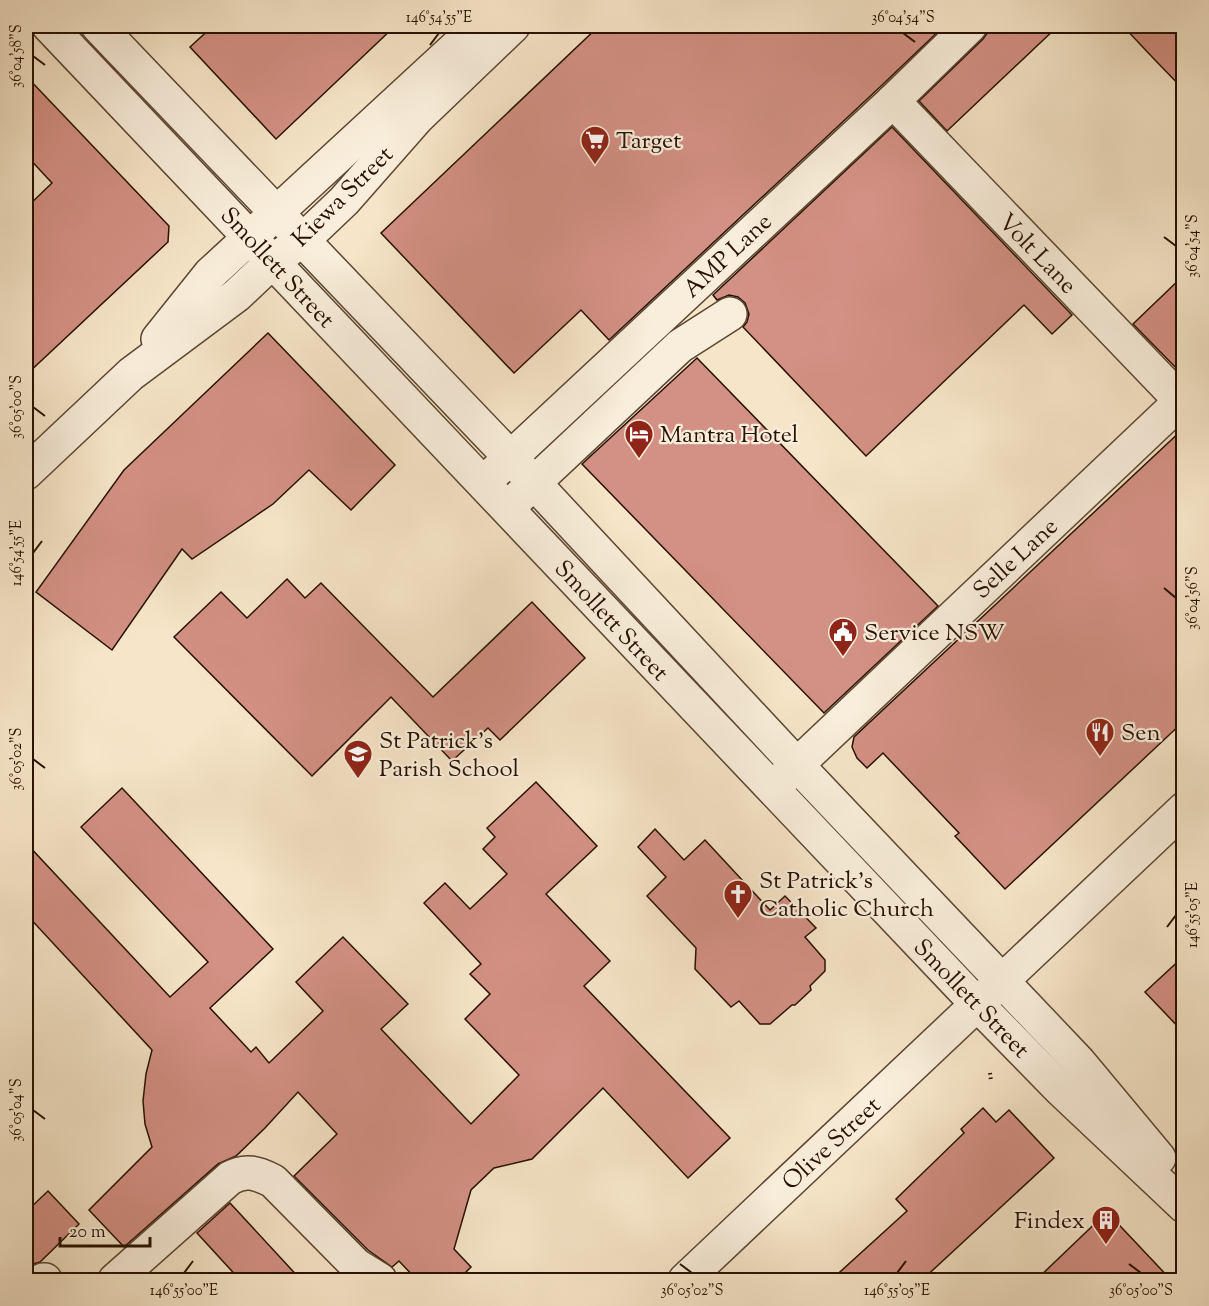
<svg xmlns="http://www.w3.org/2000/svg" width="1209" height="1306" font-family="'Sorts Mill Goudy',serif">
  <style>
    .building { fill: #d39084; stroke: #271100; stroke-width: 1.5 }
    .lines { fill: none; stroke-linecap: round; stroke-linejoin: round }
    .minor-casing { stroke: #5b4632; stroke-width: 36 }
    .path { stroke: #271100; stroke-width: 4; stroke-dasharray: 1.5 3; stroke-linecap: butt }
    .minor { stroke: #f9eedb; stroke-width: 33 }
    .ticks { fill: none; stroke: #271100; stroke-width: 2 }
    .labels { text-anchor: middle; stroke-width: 4.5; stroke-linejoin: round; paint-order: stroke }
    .poi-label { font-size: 24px; fill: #271100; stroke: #f9eedb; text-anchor: start }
    .street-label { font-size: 24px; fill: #271100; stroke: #f9eedb }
    .neatline { fill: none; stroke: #271100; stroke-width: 2 }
    .ticks-label { font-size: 15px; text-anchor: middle; fill: #271100 }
  </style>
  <rect width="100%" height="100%" fill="#f6e5c8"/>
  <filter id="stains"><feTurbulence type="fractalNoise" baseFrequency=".00333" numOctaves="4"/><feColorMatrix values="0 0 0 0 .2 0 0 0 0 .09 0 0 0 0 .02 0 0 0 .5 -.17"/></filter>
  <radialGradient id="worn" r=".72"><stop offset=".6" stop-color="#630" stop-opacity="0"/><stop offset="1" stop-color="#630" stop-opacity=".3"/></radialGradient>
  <g class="building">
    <polygon points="213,26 395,26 276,139 190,47"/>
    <polygon points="599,26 944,26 880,87 609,340 581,310 514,373 381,233"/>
    <polygon points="988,26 1058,26 947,131 919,101 983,39 988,32"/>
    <polygon points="1123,26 1184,26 1184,90 1154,59"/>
    <polygon points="26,76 169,226 168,242 26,375 26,208 52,183 26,155"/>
    <polygon points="892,127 1072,315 1052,334 1024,305 866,456 743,327 747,322 749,314 745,303 738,297 729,295 717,300 713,295"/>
    <polygon points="1184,275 1184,376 1133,324"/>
    <polygon points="268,333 395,465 351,510 309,470 273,504 192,559 182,549 112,650 36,592 124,470"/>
    <polygon points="697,358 938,606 824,713 582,464"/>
    <polygon points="1184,428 1184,721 1005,889 955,836 959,833 883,753 867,768 857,758 852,747 854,737"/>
    <polygon points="287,579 305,598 321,583 433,697 532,602 585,658 500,740 488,728 452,761 391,697 312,776 174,637 221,592 247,618"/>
    <polygon points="536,782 597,846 546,894 610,961 584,986 730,1138 688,1178 603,1088 532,1159 494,1168 471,1190 454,1249 471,1267 457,1281 418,1281 399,1261 392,1267 368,1250 294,1176 337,1134 298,1092 265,1128 236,1156 218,1164 124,1247 89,1210 152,1147 145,1124 143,1101 146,1074 152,1050 26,914 26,843 170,997 208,962 81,827 122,788 273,949 210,1008 251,1052 256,1047 269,1063 323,1011 296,982 343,937 408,1004 381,1029 471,1124 519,1075 465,1019 490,994 470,974 481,964 424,903 445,883 470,909 507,874 483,849 495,837 487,828"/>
    <polygon points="655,829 684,860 705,840 770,910 785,896 816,928 805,937 825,960 825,971 810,986 811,990 795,1005 792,1005 770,1024 760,1024 739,1001 731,1007 695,969 696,948 647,896 666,877 638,847"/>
    <polygon points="1184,956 1184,1033 1145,992"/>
    <polygon points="983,1108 996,1122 1009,1110 1054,1158 921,1281 830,1281 907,1211 896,1199 964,1133 961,1129"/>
    <polygon points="48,1191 79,1224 40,1262 33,1264 26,1275 26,1212"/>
    <polygon points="230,1203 302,1281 241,1281 197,1233"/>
    <polygon points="1107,1212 1172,1281 1035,1281"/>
  </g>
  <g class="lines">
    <g class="minor-casing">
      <g id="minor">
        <polyline points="49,26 977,1004 1060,1089 1184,1206"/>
        <polyline points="98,26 510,457 797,765 1079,1062 1159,1158"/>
        <polyline points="893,101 1184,404"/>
        <polyline points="158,339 210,274 479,26"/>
        <polyline points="495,472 893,101 970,26"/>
        <polyline points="26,473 131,374 237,295 274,260 303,240 344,201 417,118 513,26"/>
        <polyline points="519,497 680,346 730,314"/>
        <polyline points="782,779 1181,401"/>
        <polyline points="43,1280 45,1280"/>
        <path d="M115,1280l115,-102c16,-9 27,-5 43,3l83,84 24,15"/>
        <polyline points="685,1280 1184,809"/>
      </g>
    </g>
    <polyline class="path" points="990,1073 991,1081"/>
    <use href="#minor" class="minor"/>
  </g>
  <path class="ticks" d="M903,33l12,9M430,45l9,-12M33,56l12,9M1164,237l12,9M33,407l12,9M33,553l9,-12M1164,588l12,10M33,759l12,9M1167,927l9,-12M33,1110l12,9M680,1264l12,9M1129,1264l12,9M184,1273l9,-12M897,1273l9,-12"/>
  <defs>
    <g id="supermarket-pin" transform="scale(1.5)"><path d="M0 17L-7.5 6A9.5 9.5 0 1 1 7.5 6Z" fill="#8f2418" stroke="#f9eedb"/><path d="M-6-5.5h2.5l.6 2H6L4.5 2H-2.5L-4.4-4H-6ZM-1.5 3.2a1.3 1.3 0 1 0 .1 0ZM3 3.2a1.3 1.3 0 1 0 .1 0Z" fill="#fff"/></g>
    <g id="hotel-pin" transform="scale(1.5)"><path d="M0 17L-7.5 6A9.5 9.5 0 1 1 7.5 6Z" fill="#8f2418" stroke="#f9eedb"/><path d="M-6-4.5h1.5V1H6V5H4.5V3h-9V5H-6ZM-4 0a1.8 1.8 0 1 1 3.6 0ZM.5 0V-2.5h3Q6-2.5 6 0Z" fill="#fff"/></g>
    <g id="civic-pin" transform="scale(1.5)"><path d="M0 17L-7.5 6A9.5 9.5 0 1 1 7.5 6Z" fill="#8f2418" stroke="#f9eedb"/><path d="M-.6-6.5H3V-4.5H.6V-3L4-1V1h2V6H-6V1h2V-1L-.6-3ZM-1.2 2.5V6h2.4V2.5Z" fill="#fff"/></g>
    <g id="restaurant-pin" transform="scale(1.5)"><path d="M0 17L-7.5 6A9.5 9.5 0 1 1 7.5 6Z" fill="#8f2418" stroke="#f9eedb"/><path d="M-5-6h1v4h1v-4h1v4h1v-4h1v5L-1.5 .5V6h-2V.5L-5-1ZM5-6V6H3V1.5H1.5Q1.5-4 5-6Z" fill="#fff"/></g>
    <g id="school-pin" transform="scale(1.5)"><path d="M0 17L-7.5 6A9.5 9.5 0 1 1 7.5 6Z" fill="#8f2418" stroke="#f9eedb"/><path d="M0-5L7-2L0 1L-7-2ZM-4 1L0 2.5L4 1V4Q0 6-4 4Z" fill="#fff"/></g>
    <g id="church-pin" transform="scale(1.5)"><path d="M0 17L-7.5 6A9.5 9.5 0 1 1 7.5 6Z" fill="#8f2418" stroke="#f9eedb"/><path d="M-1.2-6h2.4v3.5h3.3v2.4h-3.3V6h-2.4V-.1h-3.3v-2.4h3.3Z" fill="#fff"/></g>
    <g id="building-pin" transform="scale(1.5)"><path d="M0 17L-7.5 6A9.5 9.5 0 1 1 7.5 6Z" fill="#8f2418" stroke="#f9eedb"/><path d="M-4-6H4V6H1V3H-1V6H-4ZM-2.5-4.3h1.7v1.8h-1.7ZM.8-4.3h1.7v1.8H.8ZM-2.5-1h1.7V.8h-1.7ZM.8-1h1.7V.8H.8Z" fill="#fff"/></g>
  </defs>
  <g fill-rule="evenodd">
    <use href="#supermarket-pin" x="595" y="140"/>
    <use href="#hotel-pin" x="639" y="434"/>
    <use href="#civic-pin" x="843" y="632"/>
    <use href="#restaurant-pin" x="1100" y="732"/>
    <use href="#school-pin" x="358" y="754"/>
    <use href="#church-pin" x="738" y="894"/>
    <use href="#building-pin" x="1106" y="1220"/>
  </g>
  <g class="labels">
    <g class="poi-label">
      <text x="616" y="148">Target</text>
      <text x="660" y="442">Mantra Hotel</text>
      <text x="864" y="640">Service NSW</text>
      <text x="1121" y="740">Sen</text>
      <text x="379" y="748">St Patrick's<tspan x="379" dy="28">Parish School</tspan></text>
      <text x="759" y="888">St Patrick's<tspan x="759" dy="28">Catholic Church</tspan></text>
      <text x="1085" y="1228" text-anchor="end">Findex</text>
    </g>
    <g class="street-label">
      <text transform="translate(342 196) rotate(-45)" y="8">Kiewa Street</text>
      <text transform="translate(1038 253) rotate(46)" y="8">Volt Lane</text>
      <text transform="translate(727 255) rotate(-43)" y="8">AMP Lane</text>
      <text transform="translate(278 267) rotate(47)" y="8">Smollett Street</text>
      <text transform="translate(1015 558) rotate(-43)" y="8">Selle Lane</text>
      <text transform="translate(612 620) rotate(47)" y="8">Smollett Street</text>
      <text transform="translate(972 998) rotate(46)" y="8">Smollett Street</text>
      <text transform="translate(831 1143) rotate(-43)" y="8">Olive Street</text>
    </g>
  </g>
  <rect width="1209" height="1306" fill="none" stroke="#f6e5c8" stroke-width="66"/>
  <path d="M60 1237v9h90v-9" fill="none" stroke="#271100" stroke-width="3"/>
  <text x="69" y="1237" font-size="18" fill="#271100" stroke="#f9eedb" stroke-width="4.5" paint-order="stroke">20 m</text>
  <rect x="33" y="33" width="1143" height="1240" class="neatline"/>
  <g class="ticks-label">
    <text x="439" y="22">146°54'55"E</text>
    <text x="903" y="22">36°04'54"S</text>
    <text transform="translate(16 56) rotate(-90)" y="5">36°04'58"S</text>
    <text transform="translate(1192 246) rotate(-90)" y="5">36°04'54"S</text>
    <text transform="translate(16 407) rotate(-90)" y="5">36°05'00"S</text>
    <text transform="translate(16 553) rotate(-90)" y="5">146°54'55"E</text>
    <text transform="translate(1192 598) rotate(-90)" y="5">36°04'56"S</text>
    <text transform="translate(16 759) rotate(-90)" y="5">36°05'02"S</text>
    <text transform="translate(1192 915) rotate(-90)" y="5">146°55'05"E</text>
    <text transform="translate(16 1110) rotate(-90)" y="5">36°05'04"S</text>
    <text x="184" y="1295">146°55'00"E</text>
    <text x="692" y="1295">36°05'02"S</text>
    <text x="897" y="1295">146°55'05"E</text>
    <text x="1141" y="1295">36°05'00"S</text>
  </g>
  <rect width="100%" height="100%" filter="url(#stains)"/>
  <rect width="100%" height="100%" fill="url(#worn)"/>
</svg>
